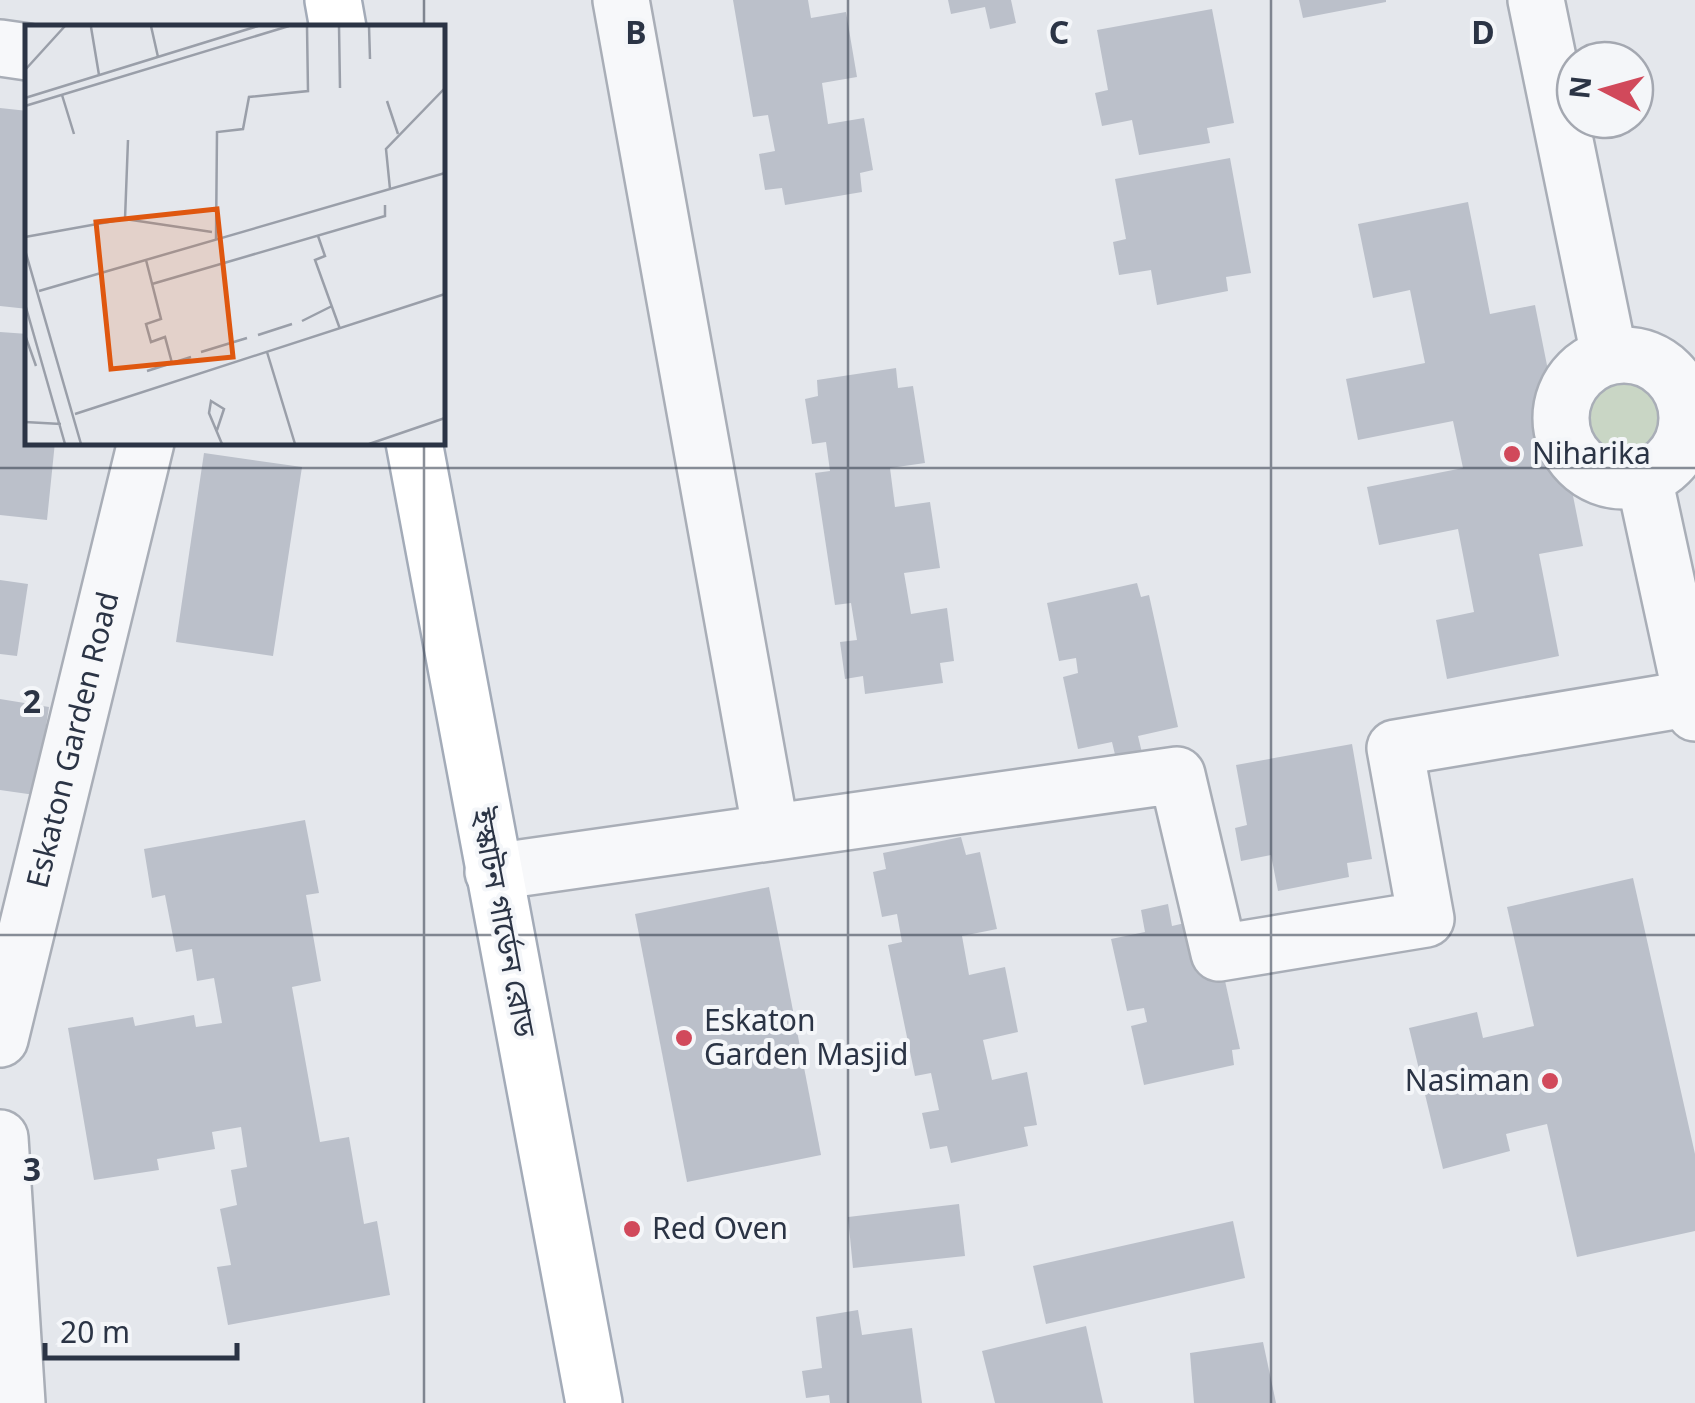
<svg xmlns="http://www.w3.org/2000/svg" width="1695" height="1403" font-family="'Noto Sans','Noto Sans Bengali',sans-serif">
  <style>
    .green { fill: #c9d6c5 }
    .building { fill: #bbc0ca }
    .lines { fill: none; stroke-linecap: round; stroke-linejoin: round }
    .minor-casing { stroke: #a9aeb7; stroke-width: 60 }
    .major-casing { stroke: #a3abb8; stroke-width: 60 }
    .minor { stroke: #f7f8fa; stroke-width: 55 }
    .major { stroke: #fff; stroke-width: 55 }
    .grid { fill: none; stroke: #2b3445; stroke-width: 2.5; stroke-opacity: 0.55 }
    .poi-dot { fill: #d1495b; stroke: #f4f6f9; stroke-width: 4 }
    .labels { text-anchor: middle; stroke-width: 8; stroke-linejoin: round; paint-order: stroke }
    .poi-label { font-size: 30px; fill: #2b3445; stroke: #f4f6f9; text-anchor: start }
    .street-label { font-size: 30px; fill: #2b3445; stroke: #f4f6f9 }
    .inset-road { fill: none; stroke: #9a9fa9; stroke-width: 2.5 }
    .view { fill: #df570f; fill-opacity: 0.15; stroke: #df570f; stroke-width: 5 }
    .inset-edge { fill: none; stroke: #2b3445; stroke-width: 5 }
    .grid-label { font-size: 32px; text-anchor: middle; font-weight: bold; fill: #2b3445; stroke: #f4f6f9; stroke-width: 8; stroke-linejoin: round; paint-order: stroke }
  </style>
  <rect width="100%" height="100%" fill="#e4e7ec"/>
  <circle class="green" cx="1624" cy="418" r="42"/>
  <g class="building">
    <polygon points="733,0 808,0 811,18 846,12 857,77 822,83 828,124 864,118 873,170 860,173 862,192 785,205 782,188 765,190 759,154 775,151 768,115 753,117"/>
    <polygon points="948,0 1011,0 1016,23 990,29 985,7 951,14"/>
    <polygon points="1299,0 1386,0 1386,2 1303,18"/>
    <polygon points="1212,9 1234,123 1207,128 1210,143 1139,155 1132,120 1102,126 1095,93 1108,90 1097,30"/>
    <polygon points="0,108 28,111 28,309 0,306"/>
    <polygon points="1230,158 1251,273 1226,277 1228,291 1157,305 1151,270 1119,275 1113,242 1126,239 1115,179"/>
    <polygon points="1468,202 1490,314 1535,305 1583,546 1539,554 1559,656 1447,679 1436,620 1474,612 1458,529 1379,545 1367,487 1463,468 1453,421 1358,440 1346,379 1425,363 1410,290 1373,298 1358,224"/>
    <polygon points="0,332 28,334 28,442 55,442 47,520 0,515"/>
    <polygon points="896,368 898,388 913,386 925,463 890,468 895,507 930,502 940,568 904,573 911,614 947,608 954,661 940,663 943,683 865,694 863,676 845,679 840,642 857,640 851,603 835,605 815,473 830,471 826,442 812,444 805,399 818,396 817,380"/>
    <polygon points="204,453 302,467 273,656 176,642"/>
    <polygon points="0,580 28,584 17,656 0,654"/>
    <polygon points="1137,583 1141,597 1149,595 1178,727 1138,736 1143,757 1117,763 1112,742 1078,749 1063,677 1078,673 1076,658 1059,661 1047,603"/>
    <polygon points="0,699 49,707 35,795 0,790"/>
    <polygon points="1352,744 1372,859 1347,863 1349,877 1278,891 1271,855 1241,861 1235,828 1247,825 1236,765"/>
    <polygon points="305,820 319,893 306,895 321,981 292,987 320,1142 349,1137 364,1224 377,1221 390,1295 228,1325 217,1267 231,1265 220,1209 237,1205 231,1170 247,1167 241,1127 212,1132 215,1149 157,1159 159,1170 94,1180 68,1028 133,1017 135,1026 194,1015 196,1027 222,1023 214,978 197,981 192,949 176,952 165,895 152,898 144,849"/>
    <polygon points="961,837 966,855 980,852 997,929 962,936 969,975 1005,967 1018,1032 983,1040 992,1080 1027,1072 1037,1125 1024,1127 1028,1146 951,1163 947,1146 930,1149 922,1113 939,1110 931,1073 915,1076 888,945 902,942 897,914 882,917 873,872 886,869 883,853"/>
    <polygon points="1633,878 1695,1154 1695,1231 1577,1257 1547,1124 1506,1134 1510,1151 1443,1169 1409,1028 1477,1012 1483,1038 1534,1026 1507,907"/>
    <polygon points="769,887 821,1155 687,1182 635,914"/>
    <polygon points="1168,904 1172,926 1211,917 1240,1049 1232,1050 1234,1065 1144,1085 1131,1026 1147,1022 1144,1008 1127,1011 1111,939 1145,932 1141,910"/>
    <polygon points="959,1204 965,1256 853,1268 848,1217"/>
    <polygon points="1233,1221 1245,1278 1046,1324 1033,1266"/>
    <polygon points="858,1310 862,1335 912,1328 922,1403 830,1403 829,1395 806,1398 802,1371 822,1368 816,1317"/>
    <polygon points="1086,1326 1103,1403 995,1403 982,1351"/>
    <polygon points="1263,1342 1276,1403 1194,1403 1190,1353"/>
  </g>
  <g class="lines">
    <g class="minor-casing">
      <g id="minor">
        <polyline points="621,0 771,832"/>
        <polyline points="1536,0 1609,355"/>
        <polyline points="0,48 28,52"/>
        <circle cx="1624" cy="418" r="63"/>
        <polyline points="1644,478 1695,713"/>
        <polyline points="493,872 1177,775 1219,953 1426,919 1395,748 1692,698"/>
        <path id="s1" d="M0,1039l146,-597"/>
        <polyline points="0,1138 17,1403"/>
      </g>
    </g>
    <g class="major-casing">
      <g id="major">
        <polyline points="333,0 338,28"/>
        <polyline points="414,442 594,1403"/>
      </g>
    </g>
    <use href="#minor" class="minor"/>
    <use href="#major" class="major"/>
  </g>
  <path class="grid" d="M424,0v28M848,0v1403M1271,0v1403M424,442v961M0,468h1695M0,935h1695"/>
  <g class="poi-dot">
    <circle cx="1512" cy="454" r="10"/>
    <circle cx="684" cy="1038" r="10"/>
    <circle cx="1550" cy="1081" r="10"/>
    <circle cx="632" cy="1229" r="10"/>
  </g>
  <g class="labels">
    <g class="poi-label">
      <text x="1532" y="464">Niharika</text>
      <text x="704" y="1031">Eskaton<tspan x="704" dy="34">Garden Masjid</tspan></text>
      <text x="1530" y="1091" text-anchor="end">Nasiman</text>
      <text x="652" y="1239">Red Oven</text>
    </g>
    <g class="street-label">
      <text dy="10" stroke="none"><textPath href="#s1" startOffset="308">Eskaton Garden Road</textPath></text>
      <text transform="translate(503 923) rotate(79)" y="10">ইস্কাটন গার্ডেন রোড</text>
    </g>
  </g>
  <g transform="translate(25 25)">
    <rect width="420" height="420" fill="#e4e7ec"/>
    <path class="inset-road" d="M126,1l7,31M314,1l1,62M344,1l1,33M66,2l8,48M0,45l40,-44M37,70l12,39M0,73l233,-72M362,76l11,33M0,81l264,-80M365,164l-4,-40 59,-61M100,194l3,-79M293,211l7,20 -10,4 25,69M0,212l100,-18 87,13M191,215l1,-108 26,-3 6,-32 59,-6 -1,-65M0,225l56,194M121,235l15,59 -15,5 5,18 14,-5 7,26M127,259l233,-68v-11M14,266l406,-118M0,279l40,140M277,296l30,-15M0,310l11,31M233,310l34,-11M176,327l46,-14M242,327l28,92M122,346l44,-14M50,389l370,-120M0,397l36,2M192,405l7,-21 -13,-8 -2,12 13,31M344,419l76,-26"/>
    <path class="view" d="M192,184l16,148 -122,12 -15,-147z"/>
    <rect width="420" height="420" class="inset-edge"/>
  </g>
  <g class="grid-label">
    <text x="636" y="44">B</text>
    <text x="1059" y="44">C</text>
    <text x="1483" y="44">D</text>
    <text x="32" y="713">2</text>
    <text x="32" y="1181">3</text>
  </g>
  <g transform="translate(1605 90) rotate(276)"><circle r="48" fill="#f4f6f9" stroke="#a4a8b1" stroke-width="2.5"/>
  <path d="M0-8L18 38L0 25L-18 38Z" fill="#d1495b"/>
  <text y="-15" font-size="28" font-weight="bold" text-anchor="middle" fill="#2b3445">N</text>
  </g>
  <path d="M45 1343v15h192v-15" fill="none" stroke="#2b3445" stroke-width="5"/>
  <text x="60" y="1343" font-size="30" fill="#2b3445" stroke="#f4f6f9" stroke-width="8" paint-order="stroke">20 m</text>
</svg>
